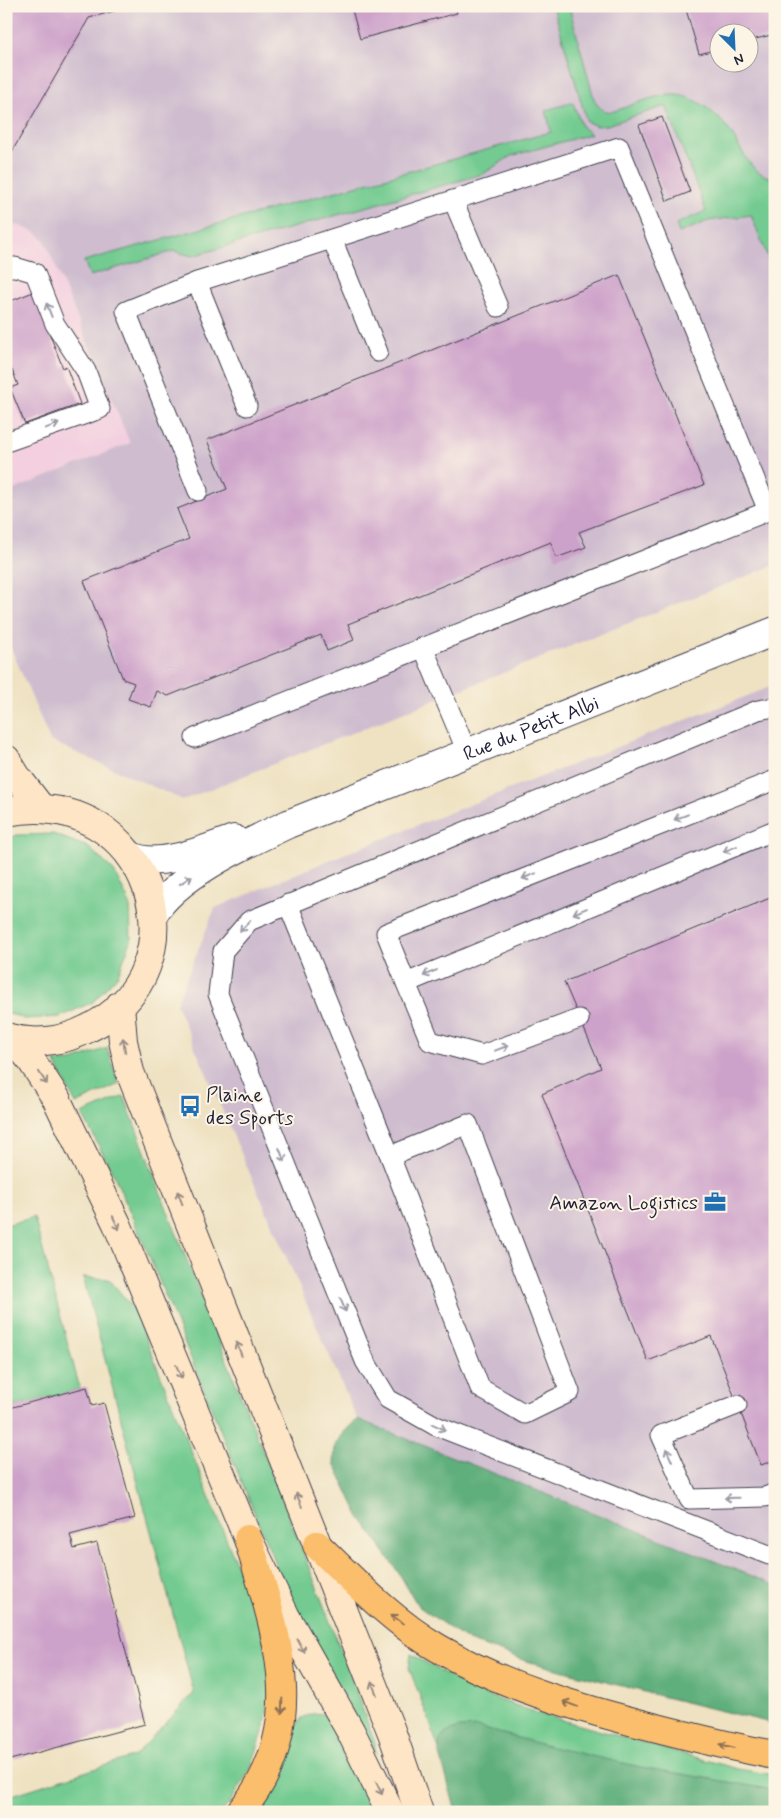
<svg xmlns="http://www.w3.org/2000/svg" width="781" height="1818" font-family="Mynerve,sans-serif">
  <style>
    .built { fill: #f3cfe0 }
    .industrial { fill: #cfbdcf; fill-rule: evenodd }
    .green { fill: #73cb91; stroke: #4a7666 }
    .forest { fill: #5eaf7b; stroke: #40685b }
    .building { fill: #cda2ca }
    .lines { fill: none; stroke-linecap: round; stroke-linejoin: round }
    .service-casing { stroke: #413f4f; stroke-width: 21 }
    .tertiary-casing { stroke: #413f4f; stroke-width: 30 }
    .secondary-casing { stroke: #413f4f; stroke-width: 30 }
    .trunk-casing { stroke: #413f4f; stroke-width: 30 }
    .service { stroke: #fff; stroke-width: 19 }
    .tertiary { stroke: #fff; stroke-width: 28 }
    .secondary { stroke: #fde5c5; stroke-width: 28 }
    .trunk { stroke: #fabe6d; stroke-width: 28 }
    .oneway { stroke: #9c9ca7 }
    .oneway2 { stroke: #9a8d87 }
    .oneway3 { stroke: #8e7054 }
    .labels { text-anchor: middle; stroke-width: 4; stroke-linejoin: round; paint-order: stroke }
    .street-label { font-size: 20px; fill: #22223b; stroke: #fcf5e5 }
    .poi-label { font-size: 20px; fill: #22223b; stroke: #fcf5e5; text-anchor: start }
  </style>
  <rect width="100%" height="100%" fill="#fcf5e5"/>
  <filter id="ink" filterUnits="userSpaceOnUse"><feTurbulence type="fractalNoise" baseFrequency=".02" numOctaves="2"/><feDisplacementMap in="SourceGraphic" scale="10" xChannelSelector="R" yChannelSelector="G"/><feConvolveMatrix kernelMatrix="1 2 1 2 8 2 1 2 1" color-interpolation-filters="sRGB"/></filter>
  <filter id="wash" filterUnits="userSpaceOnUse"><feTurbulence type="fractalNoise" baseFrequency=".0096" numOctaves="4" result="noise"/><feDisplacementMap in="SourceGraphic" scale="20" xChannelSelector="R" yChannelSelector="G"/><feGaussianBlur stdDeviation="1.12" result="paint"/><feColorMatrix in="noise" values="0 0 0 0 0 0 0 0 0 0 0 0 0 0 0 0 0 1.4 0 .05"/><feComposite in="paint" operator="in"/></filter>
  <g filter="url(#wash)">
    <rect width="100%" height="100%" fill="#efe2c2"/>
    <polygon class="built" points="6,224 20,226 35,232 45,241 130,443 6,493"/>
    <g class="industrial">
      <path d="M6,6h769v559l-592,235 -133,-59 -44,-105v-143l124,-50 -85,-202 -10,-9 -15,-6 -14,-2zM718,32h30v30h-30z"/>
      <polygon points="775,685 775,1585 357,1419 176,1004 215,908 334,858"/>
    </g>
    <g class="green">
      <path d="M553,6h16l25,93c5,10 10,14 21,12 18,-6 38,-16 56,-16 24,-2 50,22 62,41 12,19 17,37 42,43v96l-24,-60 -43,6 -29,12 -3,-9 30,-13 -40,-105 -59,19 -10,1 -10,-4z"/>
      <polygon points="571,103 573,103 582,127 591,134 511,156 483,174 192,256 174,251 90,276 84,261 551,132 546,110"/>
      <polygon points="53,834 88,847 114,871 130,904 131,941 118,975 93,1002 60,1017 24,1019 6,1012 6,840 17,835"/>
      <polygon points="107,1048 119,1084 76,1104 55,1062 72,1061"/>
      <path d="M124,1096c80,217 173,429 251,647l1,11 -90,-164 -139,-339 -34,-78 -31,-59z"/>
      <polygon points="34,1217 80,1389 6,1409 6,1225"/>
      <polygon points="83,1277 109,1279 134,1309 260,1623 272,1676 265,1726 250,1770 231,1801 222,1812 6,1812 6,1797 135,1756 194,1693"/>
      <polygon points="411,1654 475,1691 540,1714 738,1769 775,1775 775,1812 456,1812 446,1771 430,1723 409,1668"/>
      <polygon points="314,1713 324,1714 349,1750 377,1812 255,1812 269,1794 293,1729 302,1718"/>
    </g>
    <g class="forest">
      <polygon points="357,1419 775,1585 775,1724 656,1695 530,1662 468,1641 418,1606 400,1575 358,1514 334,1463 335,1446 341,1435"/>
      <polygon points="477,1727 556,1748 641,1767 775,1790 775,1812 456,1812 439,1751 440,1739 446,1733 459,1728"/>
    </g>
    <g id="blocks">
      <g class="building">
        <polygon points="6,6 129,7 89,18 6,162"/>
        <polygon points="351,6 455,6 457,13 360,39"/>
        <polygon points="685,6 775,6 775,34 748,41 748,32 718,32 718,49 699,54"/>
        <polygon points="662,117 690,192 667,201 639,125"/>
        <polygon points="619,275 704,485 579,532 586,547 556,558 551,542 348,624 354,640 327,651 321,635 168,696 157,691 151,707 128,699 134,683 123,679 84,581 189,539 177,509 227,489 207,440"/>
        <polygon points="33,292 61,363 63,368 66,366 80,404 25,424 10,388 18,385 12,370 6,372 6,303"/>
        <polygon points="775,896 775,1460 761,1465 711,1336 648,1361 542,1094 601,1068 564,982"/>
        <polygon points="87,1387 92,1406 104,1403 135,1518 70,1535 74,1549 97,1543 145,1724 6,1761 6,1409"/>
      </g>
    </g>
  </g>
  <g filter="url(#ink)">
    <use href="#blocks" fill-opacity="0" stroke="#413f4f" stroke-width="1"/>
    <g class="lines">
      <g class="service-casing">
        <g id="service">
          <polyline points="453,200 498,307"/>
          <polyline points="332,239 378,352"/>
          <polyline points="6,267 15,267 35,273 55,324 86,371 100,409 6,442"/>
          <polyline points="197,282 247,406"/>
          <polyline points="423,647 467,752"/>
          <polyline points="775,707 758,710 249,921 223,951 218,994 365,1361 388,1399 436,1426 769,1555 775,1555"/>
          <polyline points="195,738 768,511 619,147 197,282 126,311 198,491"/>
          <polyline points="288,904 390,1156 480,1388 525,1414 570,1392 468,1124 390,1156"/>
          <polyline points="406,983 386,933 775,780"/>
          <polyline points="579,1019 482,1055 430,1041 406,983 775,830"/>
          <polyline points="737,1405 661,1435 689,1499 765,1497 775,1493"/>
        </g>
      </g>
      <g class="tertiary-casing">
        <g id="tertiary">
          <path d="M130,855c26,16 77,-7 104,-16"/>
          <path id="s1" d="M153,915c22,-39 95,-72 135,-91l487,-193"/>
        </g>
      </g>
      <g class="secondary-casing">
        <g id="secondary">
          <polyline points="6,759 17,777 41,808"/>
          <path d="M6,812c144,-29 204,158 81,217 -25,13 -54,16 -81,8"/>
          <polyline points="120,1005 123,1041 130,1072 392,1733 419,1812"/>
          <polyline points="13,1039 31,1060 56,1098 117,1224 248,1539 286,1617 351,1732 390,1812"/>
        </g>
      </g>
      <g class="trunk-casing">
        <g id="trunk">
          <path d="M317,1545c38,37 75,76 121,103 67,39 144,61 219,80 39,10 78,20 118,27"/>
          <path d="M240,1812c72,-85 36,-180 8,-273"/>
        </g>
      </g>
      <use href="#service" class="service"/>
      <use href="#tertiary" class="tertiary"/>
      <use href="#secondary" class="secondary"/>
      <use href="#trunk" class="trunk"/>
    </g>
    <defs><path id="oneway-shaft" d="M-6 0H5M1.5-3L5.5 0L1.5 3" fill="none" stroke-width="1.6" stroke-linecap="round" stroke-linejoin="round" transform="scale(1.25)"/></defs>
    <g class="oneway">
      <use href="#oneway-shaft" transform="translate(49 310) rotate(-111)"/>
      <use href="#oneway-shaft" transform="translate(52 426) rotate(-20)"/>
      <use href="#oneway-shaft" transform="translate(681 817) rotate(159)"/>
      <use href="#oneway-shaft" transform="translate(730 849) rotate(157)"/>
      <use href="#oneway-shaft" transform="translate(529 876) rotate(159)"/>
      <use href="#oneway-shaft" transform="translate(186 880) rotate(-34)"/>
      <use href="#oneway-shaft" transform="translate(580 911) rotate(157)"/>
      <use href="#oneway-shaft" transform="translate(245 926) rotate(134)"/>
      <use href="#oneway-shaft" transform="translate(430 973) rotate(157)"/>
      <use href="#oneway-shaft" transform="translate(502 1048) rotate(-21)"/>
      <use href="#oneway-shaft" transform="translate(282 1155) rotate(68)"/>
      <use href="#oneway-shaft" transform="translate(343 1305) rotate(68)"/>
      <use href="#oneway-shaft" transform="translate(439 1427) rotate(24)"/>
      <use href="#oneway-shaft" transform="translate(669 1455) rotate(-114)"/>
      <use href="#oneway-shaft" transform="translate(732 1498) rotate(179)"/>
    </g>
    <g class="oneway2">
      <use href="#oneway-shaft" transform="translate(124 1045) rotate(-99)"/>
      <use href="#oneway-shaft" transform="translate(43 1078) rotate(57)"/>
      <use href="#oneway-shaft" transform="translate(180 1198) rotate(-111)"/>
      <use href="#oneway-shaft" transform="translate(116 1223) rotate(65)"/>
      <use href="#oneway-shaft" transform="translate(239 1349) rotate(-111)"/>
      <use href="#oneway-shaft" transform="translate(179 1372) rotate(68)"/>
      <use href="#oneway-shaft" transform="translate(299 1500) rotate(-112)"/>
      <use href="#oneway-shaft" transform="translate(301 1646) rotate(62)"/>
      <use href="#oneway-shaft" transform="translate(374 1688) rotate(-112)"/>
      <use href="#oneway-shaft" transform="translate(379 1788) rotate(64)"/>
    </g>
    <g class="oneway3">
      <use href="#oneway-shaft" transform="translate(397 1619) rotate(-143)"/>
      <use href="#oneway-shaft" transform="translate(570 1704) rotate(-159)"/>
      <use href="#oneway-shaft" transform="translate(282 1706) rotate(92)"/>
      <use href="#oneway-shaft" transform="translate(727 1746) rotate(-166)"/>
    </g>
  </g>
  <defs>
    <g id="bus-bare" transform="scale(1.725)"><path d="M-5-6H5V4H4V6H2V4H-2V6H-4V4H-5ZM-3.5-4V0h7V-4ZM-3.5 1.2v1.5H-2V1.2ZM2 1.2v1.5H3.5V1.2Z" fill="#1f6fb2" stroke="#fcf5e5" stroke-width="2.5" paint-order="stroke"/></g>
    <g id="office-bare" transform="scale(1.725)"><path d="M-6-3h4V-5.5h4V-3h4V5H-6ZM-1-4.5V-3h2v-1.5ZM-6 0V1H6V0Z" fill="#1f6fb2" stroke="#fcf5e5" stroke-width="2.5" paint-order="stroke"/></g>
  </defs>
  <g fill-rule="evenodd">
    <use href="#bus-bare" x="190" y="1106"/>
    <use href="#office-bare" x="715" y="1202"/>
  </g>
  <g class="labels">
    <g class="street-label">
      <text dy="7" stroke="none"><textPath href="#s1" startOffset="426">Rue du Petit Albi</textPath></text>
    </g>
    <g class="poi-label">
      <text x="206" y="1101">Plaine<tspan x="206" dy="23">des Sports</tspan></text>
      <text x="698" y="1209" text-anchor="end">Amazon Logistics</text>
    </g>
  </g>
  <rect width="781" height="1818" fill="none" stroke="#fcf5e5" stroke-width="25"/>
  <g transform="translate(734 48) rotate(156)"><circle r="24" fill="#fcf5e5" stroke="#a5a1a1"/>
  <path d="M0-4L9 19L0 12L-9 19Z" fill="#1f6fb2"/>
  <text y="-8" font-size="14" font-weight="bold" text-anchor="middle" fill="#22223b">N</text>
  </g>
</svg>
